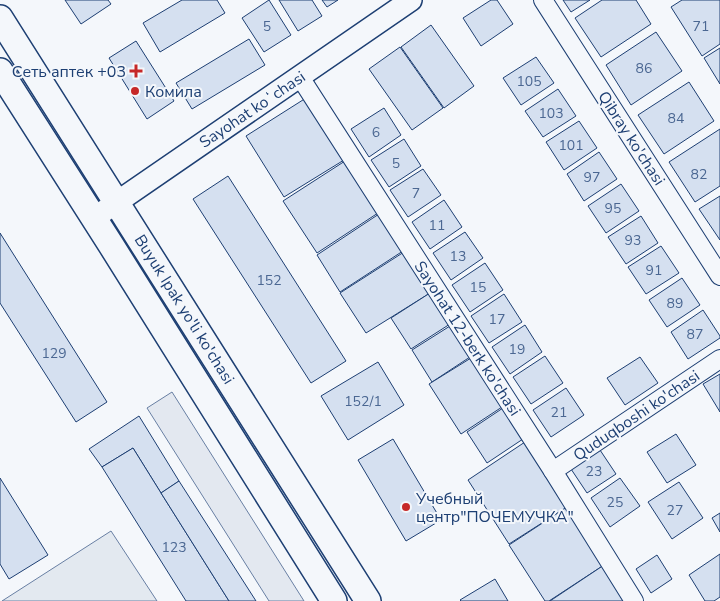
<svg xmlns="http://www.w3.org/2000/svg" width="720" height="601" font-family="'Nunito Sans',sans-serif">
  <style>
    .green { fill: #e3e9f0; stroke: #687fa3 }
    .parking { fill: #e3e8f0; stroke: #687fa3 }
    .building { fill: #d5e0f0; stroke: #1d3f73 }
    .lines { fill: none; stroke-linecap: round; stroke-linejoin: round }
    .minor-casing { stroke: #1d3f73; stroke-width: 20 }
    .tertiary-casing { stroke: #1d3f73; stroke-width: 24 }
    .secondary-casing { stroke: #1d3f73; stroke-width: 28 }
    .minor { stroke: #f4f7fb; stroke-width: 18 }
    .tertiary { stroke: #f4f7fb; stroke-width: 21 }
    .secondary { stroke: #f4f7fb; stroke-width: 25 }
    .poi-dot { fill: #c62828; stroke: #f4f7fb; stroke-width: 2 }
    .labels { text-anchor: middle; stroke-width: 4; stroke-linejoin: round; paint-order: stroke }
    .number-label { font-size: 14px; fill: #4b6792 }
    .poi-label { font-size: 16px; fill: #1d3f73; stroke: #f4f7fb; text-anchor: start }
    .street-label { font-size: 16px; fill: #1d3f73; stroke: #f4f7fb }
  </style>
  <rect width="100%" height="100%" fill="#f4f7fb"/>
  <polygon class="green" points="111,531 157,601 2,601"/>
  <polygon class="parking" points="172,392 304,601 269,601 147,408"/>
  <g class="building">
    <polygon points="65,0 108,0 111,4 81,24"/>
    <polygon points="182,0 217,0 225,13 160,52 143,23"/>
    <polygon points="269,0 291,35 264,52 242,18"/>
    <polygon points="279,0 312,0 322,16 298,31"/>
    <polygon points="322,0 338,0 327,7"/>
    <polygon points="491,0 497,0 513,24 481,46 463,18"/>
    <polygon points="563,0 590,0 571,12"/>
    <polygon points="602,0 636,0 651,24 601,57 575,18"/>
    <polygon points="682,0 720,0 720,44 702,56 671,7"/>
    <polygon points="431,25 474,86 444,108 401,47"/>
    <polygon points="656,32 682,71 631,105 606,65"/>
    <polygon points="249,39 265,65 192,109 176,83"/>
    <polygon points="136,41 174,101 147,119 109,58"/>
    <polygon points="400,47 443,108 412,130 369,69"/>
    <polygon points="720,48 720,84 704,58"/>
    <polygon points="536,57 554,83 521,105 503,78"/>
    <polygon points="689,82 714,121 664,154 638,115"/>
    <polygon points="558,89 576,116 543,137 525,111"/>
    <polygon points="306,98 344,160 284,197 246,136"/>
    <polygon points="384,108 401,135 369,157 351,129"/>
    <polygon points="579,121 597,148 564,170 546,142"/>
    <polygon points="720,129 720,186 695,202 669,162"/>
    <polygon points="404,139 421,166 389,187 371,160"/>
    <polygon points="599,152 617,179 584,201 567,174"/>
    <polygon points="345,161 378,213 317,253 283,201"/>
    <polygon points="423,169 441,195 408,217 390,190"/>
    <polygon points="228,176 346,361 311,383 193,199"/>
    <polygon points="621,184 639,211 606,233 588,206"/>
    <polygon points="720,196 720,240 699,209"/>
    <polygon points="444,200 462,227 430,249 412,222"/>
    <polygon points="379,214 403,251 340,292 317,255"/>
    <polygon points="641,216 658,243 626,264 608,237"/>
    <polygon points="465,232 483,258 451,280 433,253"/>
    <polygon points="0,233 107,402 76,422 0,303"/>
    <polygon points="661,246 679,273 646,294 628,267"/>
    <polygon points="404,252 430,293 366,333 340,293"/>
    <polygon points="485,263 503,290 470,312 452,285"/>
    <polygon points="682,278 700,305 667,327 649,300"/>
    <polygon points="430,293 450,324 411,349 391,318"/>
    <polygon points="504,294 522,322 489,343 471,316"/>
    <polygon points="703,310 720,336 720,338 688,359 671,332"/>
    <polygon points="525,325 542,352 510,374 492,347"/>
    <polygon points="450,326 470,357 432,382 412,350"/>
    <polygon points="545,356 563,383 531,404 513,377"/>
    <polygon points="640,357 658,383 625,405 607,378"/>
    <polygon points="471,358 502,407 461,434 429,384"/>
    <polygon points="378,362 404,405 348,440 321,396"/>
    <polygon points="720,374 720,412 703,384"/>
    <polygon points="566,388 584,415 551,437 533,410"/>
    <polygon points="503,408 523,439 487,463 467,432"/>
    <polygon points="139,416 179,481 161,493 133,448 102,467 89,449"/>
    <polygon points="676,434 696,465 667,483 647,452"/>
    <polygon points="393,439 441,520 406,541 358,460"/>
    <polygon points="525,442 567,507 509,544 468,480"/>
    <polygon points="133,448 161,493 229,601 186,601 102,467"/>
    <polygon points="600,450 616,474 587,493 571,469"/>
    <polygon points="0,478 48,555 9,579 0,564"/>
    <polygon points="620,478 640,506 610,527 591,498"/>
    <polygon points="179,481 256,601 229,601 161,493"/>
    <polygon points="679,482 703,518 672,539 648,502"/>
    <polygon points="567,507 604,565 549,601 545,601 509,545"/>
    <polygon points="720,513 720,532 712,518"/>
    <polygon points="720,554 720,597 714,601 705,601 689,575"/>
    <polygon points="657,555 672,579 651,593 636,569"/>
    <polygon points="604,565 628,601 550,601"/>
    <polygon points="495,579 508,601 461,601 460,600"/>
  </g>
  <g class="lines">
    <g class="minor-casing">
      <g id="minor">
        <polyline points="543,0 720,276"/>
        <polyline points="300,77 553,471 634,601"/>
        <polyline points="553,471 720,359"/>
      </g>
    </g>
    <g class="tertiary-casing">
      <polyline id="tertiary" points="94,218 411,0"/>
    </g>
    <g class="secondary-casing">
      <g id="secondary">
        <polyline points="0,18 368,601"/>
        <polyline points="0,71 111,245 334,601"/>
      </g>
    </g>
    <use href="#minor" class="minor"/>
    <use href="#tertiary" class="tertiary"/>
    <use href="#secondary" class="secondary"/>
  </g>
  <g class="poi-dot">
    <path d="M133.5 63.5h5v5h5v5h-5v5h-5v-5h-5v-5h5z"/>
    <circle cx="135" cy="91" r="5"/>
    <circle cx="406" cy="507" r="5"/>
  </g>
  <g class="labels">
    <g class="number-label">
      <text x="267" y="31">5</text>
      <text x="701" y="31">71</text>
      <text x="644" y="73">86</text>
      <text x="529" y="86">105</text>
      <text x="551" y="118">103</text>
      <text x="676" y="123">84</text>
      <text x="376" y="137">6</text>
      <text x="571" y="150">101</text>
      <text x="396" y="168">5</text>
      <text x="699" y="179">82</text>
      <text x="592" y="182">97</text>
      <text x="416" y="198">7</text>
      <text x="613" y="213">95</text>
      <text x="437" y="230">11</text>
      <text x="633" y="245">93</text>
      <text x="458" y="261">13</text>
      <text x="654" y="275">91</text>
      <text x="269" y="285">152</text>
      <text x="478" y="292">15</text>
      <text x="675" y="308">89</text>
      <text x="497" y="324">17</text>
      <text x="695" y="339">87</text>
      <text x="517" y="354">19</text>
      <text x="54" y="358">129</text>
      <text x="363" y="406">152/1</text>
      <text x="559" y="417">21</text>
      <text x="594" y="476">23</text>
      <text x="615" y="507">25</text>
      <text x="675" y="515">27</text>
      <text x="174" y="552">123</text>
    </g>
    <g class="poi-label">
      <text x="126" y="77" text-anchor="end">Сеть аптек +03</text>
      <text x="145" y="97">Комила</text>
      <text x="416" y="504">Учебный<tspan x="416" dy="18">центр"ПОЧЕМУЧКА"</tspan></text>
    </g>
    <g class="street-label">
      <text transform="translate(252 109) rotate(-34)" y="6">Sayohat koʻchasi</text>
      <text transform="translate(632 138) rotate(57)" y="6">Qibray ko'chasi</text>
      <text transform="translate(185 309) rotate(58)" y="6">Buyuk Ipak yo'li ko'chasi</text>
      <text transform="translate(468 338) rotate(57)" y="6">Sayohat 12-berk ko'chasi</text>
      <text transform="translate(636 415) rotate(-34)" y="6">Quduqboshi ko'chasi</text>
    </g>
  </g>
</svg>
